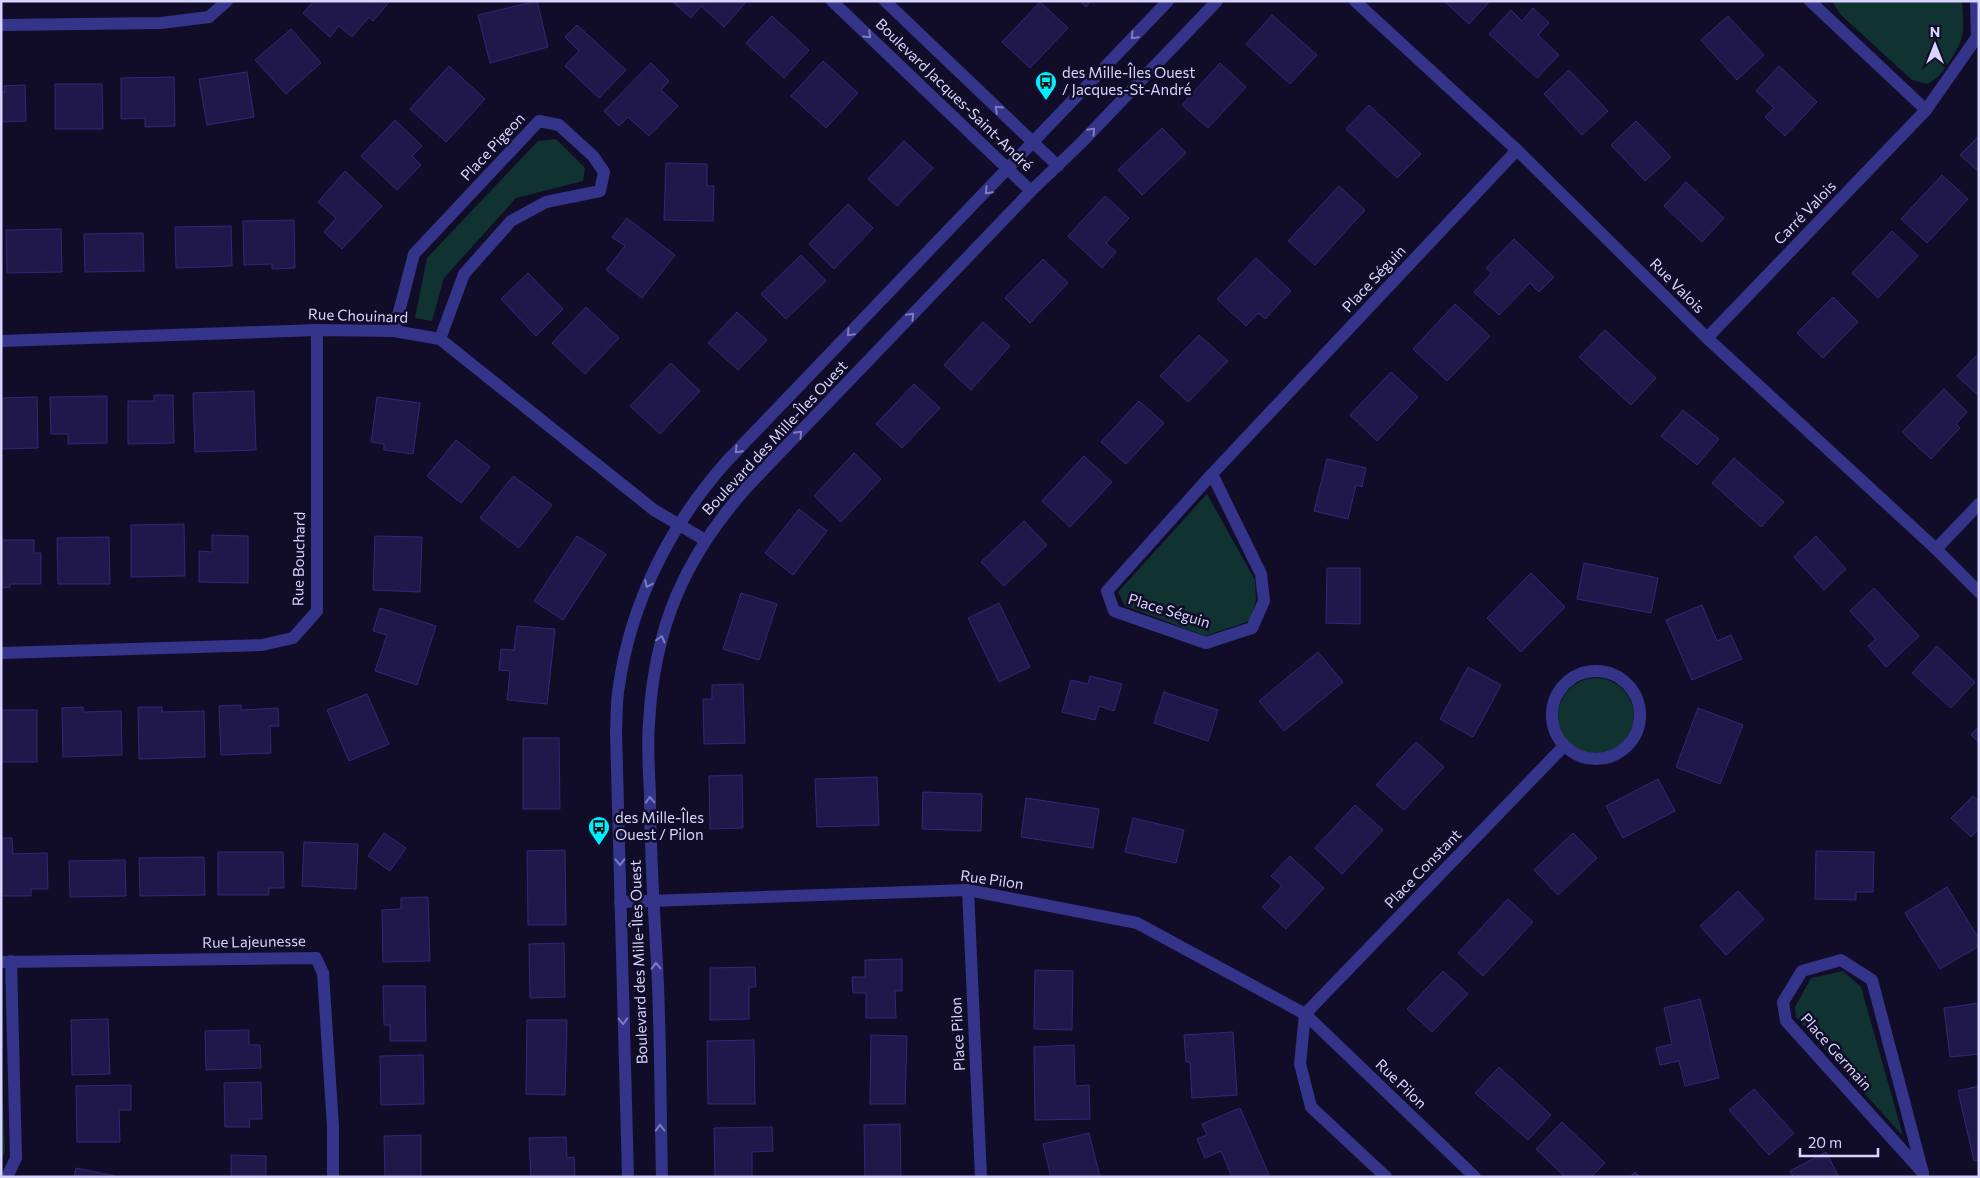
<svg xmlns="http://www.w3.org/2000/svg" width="1980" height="1178" font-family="Commissioner,sans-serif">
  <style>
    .green { fill: #103230 }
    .building { fill: #20184a; stroke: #342778 }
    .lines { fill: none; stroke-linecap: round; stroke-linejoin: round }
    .minor { stroke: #34348b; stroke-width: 12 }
    .oneway { stroke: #7d7cbf }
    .labels { text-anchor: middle; stroke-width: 5; stroke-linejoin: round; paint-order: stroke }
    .poi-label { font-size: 15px; fill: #d7d4ff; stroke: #110d28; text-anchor: start }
    .street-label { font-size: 15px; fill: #d7d4ff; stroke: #110d28 }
  </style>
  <rect width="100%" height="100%" fill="#110d28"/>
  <g class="green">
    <path d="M1832,1h130c2,28 4,37 -13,61 -7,10 -11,17 -22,22l-15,-4 -72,-66z"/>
    <polygon points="556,139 585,168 583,181 516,198 444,278 432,321 415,318 427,258 538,141"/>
    <polygon points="1207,494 1255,580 1256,601 1250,621 1205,636 1125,606 1118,592"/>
    <circle cx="1596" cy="716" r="38"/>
    <polygon points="1843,971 1861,987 1903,1136 1796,1017 1795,1007 1811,978"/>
    <polygon points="1,1051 5,1152 1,1161"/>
  </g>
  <g class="building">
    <polygon points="314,1 390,1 373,21 369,17 352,37 339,26 330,37 303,13"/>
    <polygon points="537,1 548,47 490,63 478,15"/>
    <polygon points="747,1 724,27 701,6 691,18 673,2"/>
    <polygon points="1080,1 1091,1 1086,7"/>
    <polygon points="1444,1 1490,1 1469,24"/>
    <polygon points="1040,2 1068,28 1030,68 1002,42"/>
    <polygon points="1533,8 1549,23 1538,35 1559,55 1537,78 1489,34 1511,10 1522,21"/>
    <polygon points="1272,15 1317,55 1290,84 1246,44"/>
    <polygon points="772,16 809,50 784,78 746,43"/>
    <polygon points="1728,16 1764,55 1737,80 1701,40"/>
    <polygon points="577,25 626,70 599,98 565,66 579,51 565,37"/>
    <polygon points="291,29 321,63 286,94 255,60"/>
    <polygon points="823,61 858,93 826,128 791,96"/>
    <polygon points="651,63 669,81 661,90 678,106 649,136 628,117 619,126 604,111"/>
    <polygon points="1220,63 1246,87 1208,128 1182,105"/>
    <polygon points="449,66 485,99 446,142 410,109"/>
    <polygon points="1779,66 1817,102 1785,136 1765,117 1774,108 1756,91"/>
    <polygon points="1569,70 1608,111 1582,135 1544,94"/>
    <polygon points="247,72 254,117 207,125 199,79"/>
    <polygon points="174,77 175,126 145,127 145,118 121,119 121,78"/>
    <polygon points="55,84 102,84 103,129 55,129"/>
    <polygon points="25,85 26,121 1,122 1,92 5,92 4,86"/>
    <polygon points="1369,105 1421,154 1397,178 1346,129"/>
    <polygon points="395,120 422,146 412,156 421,165 397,190 361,156"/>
    <polygon points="1636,121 1671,157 1645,181 1611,145"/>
    <polygon points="1162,128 1186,153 1142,195 1118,170"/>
    <polygon points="1979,136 1979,172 1960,155"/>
    <polygon points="904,141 933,168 897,206 868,179"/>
    <polygon points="666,163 707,164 707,186 714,186 713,221 664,220"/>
    <polygon points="345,171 382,206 342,249 324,232 336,218 318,202"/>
    <polygon points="1942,175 1968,199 1927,243 1901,219"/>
    <polygon points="1686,182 1724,218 1702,242 1664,206"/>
    <polygon points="1339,186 1365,210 1315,265 1288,241"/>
    <polygon points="1105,196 1129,218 1106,243 1116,252 1102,268 1068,236"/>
    <polygon points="848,204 873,228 834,269 809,244"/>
    <polygon points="627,218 675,255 642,298 606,270 625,246 612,237"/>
    <polygon points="294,220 295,268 272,269 272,264 244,265 243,221"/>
    <polygon points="231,226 232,266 176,268 175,227"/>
    <polygon points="61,229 62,272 7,273 6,230"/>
    <polygon points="1892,231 1918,256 1878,298 1852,273"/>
    <polygon points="143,233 144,271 85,272 84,234"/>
    <polygon points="1514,239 1554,277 1539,292 1530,283 1499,315 1474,292 1492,273 1486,268"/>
    <polygon points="801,255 826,281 786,319 761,294"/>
    <polygon points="1256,258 1291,291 1265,319 1258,313 1246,326 1217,299"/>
    <polygon points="1043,259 1068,283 1030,323 1005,298"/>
    <polygon points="528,273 563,309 536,336 501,299"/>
    <polygon points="1833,297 1858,322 1823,358 1797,333"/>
    <polygon points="1455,304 1490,336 1447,381 1413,349"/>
    <polygon points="586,307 619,338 585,374 552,343"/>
    <polygon points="737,312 767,340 738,370 708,343"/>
    <polygon points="983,322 1010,346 971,390 944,365"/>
    <polygon points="1605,330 1656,378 1631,405 1579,357"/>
    <polygon points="1199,335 1228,361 1188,402 1160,376"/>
    <polygon points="1979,353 1979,396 1957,376"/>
    <polygon points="671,363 700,391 660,434 630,406"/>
    <polygon points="1391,372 1418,397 1377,441 1350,415"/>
    <polygon points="914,384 940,408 902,448 876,424"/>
    <polygon points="1944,389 1967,412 1956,424 1960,428 1931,459 1902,432"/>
    <polygon points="254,391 256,450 195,452 193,393"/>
    <polygon points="154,395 173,395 174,443 128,444 128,401 154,401"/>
    <polygon points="107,396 107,443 68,444 68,434 51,434 50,397"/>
    <polygon points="37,397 38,448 1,449 1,398"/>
    <polygon points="377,397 420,403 413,454 384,450 384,444 371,442"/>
    <polygon points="1139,401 1164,423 1126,464 1101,442"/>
    <polygon points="1683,410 1719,439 1697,465 1661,436"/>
    <polygon points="456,440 490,467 461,503 427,476"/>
    <polygon points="854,453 881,479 841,522 814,496"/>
    <polygon points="1084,456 1112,482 1070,527 1042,501"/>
    <polygon points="1734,458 1784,502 1761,527 1712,483"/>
    <polygon points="1327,459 1366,468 1362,487 1356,485 1348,519 1314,511"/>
    <polygon points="513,476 552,505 519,548 480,518"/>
    <polygon points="799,509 827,531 793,575 765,553"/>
    <polygon points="1024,521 1047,545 1004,586 981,562"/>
    <polygon points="184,524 185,576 131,577 131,525"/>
    <polygon points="212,535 248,536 248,583 199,582 199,551 212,552"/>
    <polygon points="375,536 422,537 420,592 373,590"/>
    <polygon points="577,536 606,554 563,620 534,601"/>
    <polygon points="1816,536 1846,569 1824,590 1794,557"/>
    <polygon points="109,537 110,584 58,584 57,538"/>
    <polygon points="1,540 34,540 34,553 41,553 41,584 10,584 10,587 1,588"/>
    <polygon points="1584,563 1658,578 1651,613 1577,599"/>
    <polygon points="1327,568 1360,568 1360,624 1326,623"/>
    <polygon points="1531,573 1565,607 1521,652 1487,618"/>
    <polygon points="1874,588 1919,636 1886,667 1868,646 1876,639 1850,611"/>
    <polygon points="741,593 777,604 759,660 723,649"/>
    <polygon points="999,603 1030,667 999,682 968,618"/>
    <polygon points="1702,605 1717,641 1731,635 1742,659 1692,680 1666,620"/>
    <polygon points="380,608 436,626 417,685 375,671 387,635 373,631"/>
    <polygon points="517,626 555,629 547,704 507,700 510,671 499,670 501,649 514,650"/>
    <polygon points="1937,646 1975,682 1951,708 1912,673"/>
    <polygon points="1318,652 1343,682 1284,731 1259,701"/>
    <polygon points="1468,667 1501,685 1473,737 1440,719"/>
    <polygon points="1090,676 1122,684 1114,711 1099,706 1095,720 1062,712 1071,680 1088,684"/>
    <polygon points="743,684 745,743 704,744 703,699 712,699 712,685"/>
    <polygon points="1164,692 1218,710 1208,741 1154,723"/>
    <polygon points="367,694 389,744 349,761 327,710"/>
    <polygon points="241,705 241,710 278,708 279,726 270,726 271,753 221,755 219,706"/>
    <polygon points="83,707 83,712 121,711 122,755 63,757 62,708"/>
    <polygon points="138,707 162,707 162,712 204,711 205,757 139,759"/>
    <polygon points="1698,708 1743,725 1720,784 1676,767"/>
    <rect x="1" y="710" width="36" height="52"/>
    <polygon points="1979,726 1979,742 1971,735"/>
    <polygon points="523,738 559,738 560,809 523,809"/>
    <polygon points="1416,742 1444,767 1404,810 1376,785"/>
    <polygon points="742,775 743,828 710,829 709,776"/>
    <polygon points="877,777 879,825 817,827 815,779"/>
    <polygon points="1658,779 1675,811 1623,838 1606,806"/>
    <polygon points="923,792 982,794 981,831 922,829"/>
    <polygon points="1973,796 1979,801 1979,829 1971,837 1951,818"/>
    <polygon points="1026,798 1099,809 1093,848 1021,837"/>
    <polygon points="1355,805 1383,830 1342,874 1315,848"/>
    <polygon points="1133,818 1184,830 1176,863 1125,852"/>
    <polygon points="384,833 406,848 390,871 368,856"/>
    <polygon points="1573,833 1597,858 1558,895 1534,870"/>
    <polygon points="1,838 12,838 13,854 47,853 48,889 31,889 31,896 1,896"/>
    <polygon points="304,842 358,844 356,889 302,886"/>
    <polygon points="565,850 566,925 528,925 527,851"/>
    <polygon points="1816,851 1874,852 1873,892 1856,892 1856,900 1815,899"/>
    <polygon points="218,852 283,852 284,888 269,888 269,895 218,895"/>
    <polygon points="1290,856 1324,888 1286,929 1262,907 1282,886 1271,876"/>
    <polygon points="204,857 205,895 140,896 139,858"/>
    <polygon points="125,860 126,896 70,897 69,861"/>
    <polygon points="1947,887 1979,939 1979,946 1940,969 1905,913"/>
    <polygon points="1738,891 1764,919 1726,955 1700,926"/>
    <polygon points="428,897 430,961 383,962 382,910 401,909 401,898"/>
    <polygon points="1508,899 1533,922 1483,976 1458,953"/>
    <polygon points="564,943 565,997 530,998 529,944"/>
    <polygon points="902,959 902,991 895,991 896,1018 866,1018 866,993 853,993 852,977 865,977 865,960"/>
    <polygon points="755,967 756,987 749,987 749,1019 710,1020 710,968"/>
    <polygon points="1035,970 1073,971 1072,1030 1034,1029"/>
    <polygon points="1443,971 1468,994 1432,1032 1407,1009"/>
    <polygon points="383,986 425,986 426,1041 390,1041 390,1025 384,1025"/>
    <polygon points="1700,999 1719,1078 1685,1086 1679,1061 1660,1065 1656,1048 1672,1044 1664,1008"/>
    <polygon points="1979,1003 1979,1054 1950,1057 1944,1008"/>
    <polygon points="108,1019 110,1074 72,1075 71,1020"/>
    <polygon points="527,1020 567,1020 565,1095 526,1094"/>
    <polygon points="249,1030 249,1045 260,1045 261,1068 206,1070 205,1031"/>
    <polygon points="1233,1032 1237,1095 1192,1098 1190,1062 1186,1062 1184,1035"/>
    <polygon points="871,1035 907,1036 905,1104 870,1104"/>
    <polygon points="754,1040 755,1104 708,1104 707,1041"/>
    <polygon points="1074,1045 1075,1086 1089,1085 1090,1119 1035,1120 1034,1047"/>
    <polygon points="423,1055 424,1104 381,1105 380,1056"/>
    <polygon points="1499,1067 1551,1115 1528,1140 1475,1093"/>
    <polygon points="261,1082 262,1119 249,1119 250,1127 225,1127 224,1083"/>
    <polygon points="131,1085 131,1110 119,1110 120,1142 77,1142 76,1086"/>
    <polygon points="1979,1086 1979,1160 1974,1161 1958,1091"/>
    <polygon points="1754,1089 1794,1133 1769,1155 1729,1110"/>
    <polygon points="1240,1108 1269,1175 1264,1177 1232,1177 1221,1151 1205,1158 1197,1139 1207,1135 1202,1124"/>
    <polygon points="1562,1122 1605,1163 1591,1177 1565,1177 1536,1149"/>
    <polygon points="900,1124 901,1177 865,1177 864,1125"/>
    <polygon points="772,1127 773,1151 752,1152 752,1177 715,1177 714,1128"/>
    <polygon points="1089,1133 1100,1177 1051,1177 1043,1144"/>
    <polygon points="421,1135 421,1177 385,1177 384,1136"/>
    <polygon points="566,1137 567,1158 574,1157 575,1177 531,1177 529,1138"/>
    <polygon points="1826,1152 1839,1177 1793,1177 1790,1171"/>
    <polygon points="231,1155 266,1156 266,1177 231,1177"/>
    <polygon points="76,1168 115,1176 115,1177 74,1177"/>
    <polygon points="1635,1172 1640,1177 1630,1177"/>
  </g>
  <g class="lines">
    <g class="minor">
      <polyline points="832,1 1031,191"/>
      <polyline points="885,1 1058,166"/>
      <polyline points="1355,1 1517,150 1707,338 1936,549 1979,592"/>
      <polyline points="1810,1 1926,110"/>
      <polyline points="1,25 161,23 209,17 227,1"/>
      <polyline points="394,331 414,254 539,121 559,125 593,156 604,172 600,191 546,202 511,221 464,274 440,339"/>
      <polyline points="1707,338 1926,110 1977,37 1976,1"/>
      <polyline points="1,341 317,330 394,331 440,339 654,510 705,540"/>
      <polyline points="1212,474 1261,574 1264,601 1252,628 1206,643 1114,611 1107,591 1212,474 1517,150"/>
      <polyline points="1936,549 1979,504"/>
      <polyline points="1,653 262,645 293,638 317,611 317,330"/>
      <circle cx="1596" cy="715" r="44"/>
      <polyline points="968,890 981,1177"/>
      <polyline points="620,902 968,890 1137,923 1305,1014 1475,1177"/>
      <polyline points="1,962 316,958 323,973 333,1127 333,1177"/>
      <polyline points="1923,1173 1786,1021 1783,1002 1802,971 1841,960 1872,980 1923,1173 1923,1177"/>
      <polyline points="7,1177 16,1158 11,961"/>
      <path d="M628,1177l-12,-445c1,-16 0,-31 3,-46 12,-85 52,-162 108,-225l441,-460"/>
      <path d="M662,1177c-2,-77 -1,-154 -6,-231 -3,-50 -6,-100 -6,-151 -1,-24 -3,-48 -1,-72 5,-96 36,-167 100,-238l282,-294 49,-47 137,-143"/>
      <polyline points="1386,1177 1311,1107 1300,1064 1305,1014 1564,746"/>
    </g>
  </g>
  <defs><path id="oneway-chevron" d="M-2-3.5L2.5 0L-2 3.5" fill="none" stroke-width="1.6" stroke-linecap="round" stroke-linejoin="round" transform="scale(1.25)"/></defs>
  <g class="oneway">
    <use href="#oneway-chevron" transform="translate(868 35) rotate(44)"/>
    <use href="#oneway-chevron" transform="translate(1134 36) rotate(134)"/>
    <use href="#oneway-chevron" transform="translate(998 109) rotate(-136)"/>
    <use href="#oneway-chevron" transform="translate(1092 131) rotate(-46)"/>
    <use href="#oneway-chevron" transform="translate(988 191) rotate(134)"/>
    <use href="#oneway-chevron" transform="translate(911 316) rotate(-46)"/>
    <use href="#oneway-chevron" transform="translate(850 333) rotate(134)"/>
    <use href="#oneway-chevron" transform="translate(799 434) rotate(-46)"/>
    <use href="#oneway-chevron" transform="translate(738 450) rotate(134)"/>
    <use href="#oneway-chevron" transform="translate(648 584) rotate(115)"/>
    <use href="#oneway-chevron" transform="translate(661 639) rotate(-75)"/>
    <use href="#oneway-chevron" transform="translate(650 800) rotate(-91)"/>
    <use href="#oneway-chevron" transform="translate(620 862) rotate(89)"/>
    <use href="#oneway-chevron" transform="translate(656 966) rotate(-91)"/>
    <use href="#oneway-chevron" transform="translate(623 1021) rotate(88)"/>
    <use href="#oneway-chevron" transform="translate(660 1128) rotate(-91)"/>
  </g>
  <defs>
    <g id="bus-pin" transform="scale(1.125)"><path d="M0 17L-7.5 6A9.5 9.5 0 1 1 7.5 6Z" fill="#00efff" stroke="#110d28"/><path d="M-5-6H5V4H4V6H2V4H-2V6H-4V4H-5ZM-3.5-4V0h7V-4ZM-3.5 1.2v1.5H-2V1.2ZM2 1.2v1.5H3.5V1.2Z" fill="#111"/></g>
  </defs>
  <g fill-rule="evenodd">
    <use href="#bus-pin" x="1046" y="82"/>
    <use href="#bus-pin" x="599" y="827"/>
  </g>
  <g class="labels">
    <g class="poi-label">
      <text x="1062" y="78">des Mille-Îles Ouest<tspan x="1062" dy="17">/ Jacques-St-André</tspan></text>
      <text x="615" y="823">des Mille-Îles<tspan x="615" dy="17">Ouest / Pilon</tspan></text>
    </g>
    <g class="street-label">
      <text transform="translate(954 95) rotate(44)" y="5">Boulevard Jacques-Saint-André</text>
      <text transform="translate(493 147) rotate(-47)" y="5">Place Pigeon</text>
      <text transform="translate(1805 213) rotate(-46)" y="5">Carré Valois</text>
      <text transform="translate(1374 279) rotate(-47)" y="5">Place Séguin</text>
      <text transform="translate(1677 286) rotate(45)" y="5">Rue Valois</text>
      <text transform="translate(358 316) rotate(2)" y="5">Rue Chouinard</text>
      <text transform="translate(775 438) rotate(-47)" y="5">Boulevard des Mille-Îles Ouest</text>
      <text transform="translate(299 559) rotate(-89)" y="5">Rue Bouchard</text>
      <text transform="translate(1169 611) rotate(17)" y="5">Place Séguin</text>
      <text transform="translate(1423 869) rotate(-46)" y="5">Place Constant</text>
      <text transform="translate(992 880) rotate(8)" y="5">Rue Pilon</text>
      <text transform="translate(254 942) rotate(-1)" y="5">Rue Lajeunesse</text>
      <text transform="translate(639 962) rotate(-92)" y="5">Boulevard des Mille-Îles Ouest</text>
      <text transform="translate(958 1034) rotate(-93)" y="5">Place Pilon</text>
      <text transform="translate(1836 1052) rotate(48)" y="5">Place Germain</text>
      <text transform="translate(1401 1084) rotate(44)" y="5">Rue Pilon</text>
    </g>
  </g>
  <rect width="1980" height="1178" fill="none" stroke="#d7d4ff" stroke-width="5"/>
  <g transform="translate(1935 45)" stroke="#110d28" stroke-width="4" paint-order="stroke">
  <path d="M0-4L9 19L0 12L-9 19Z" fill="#d7d4ff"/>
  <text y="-8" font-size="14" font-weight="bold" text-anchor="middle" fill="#d7d4ff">N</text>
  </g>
  <path d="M1800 1148v8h78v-8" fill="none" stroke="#d7d4ff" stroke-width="2.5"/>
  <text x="1808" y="1148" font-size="15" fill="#d7d4ff" stroke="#110d28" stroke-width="4" paint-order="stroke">20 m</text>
</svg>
